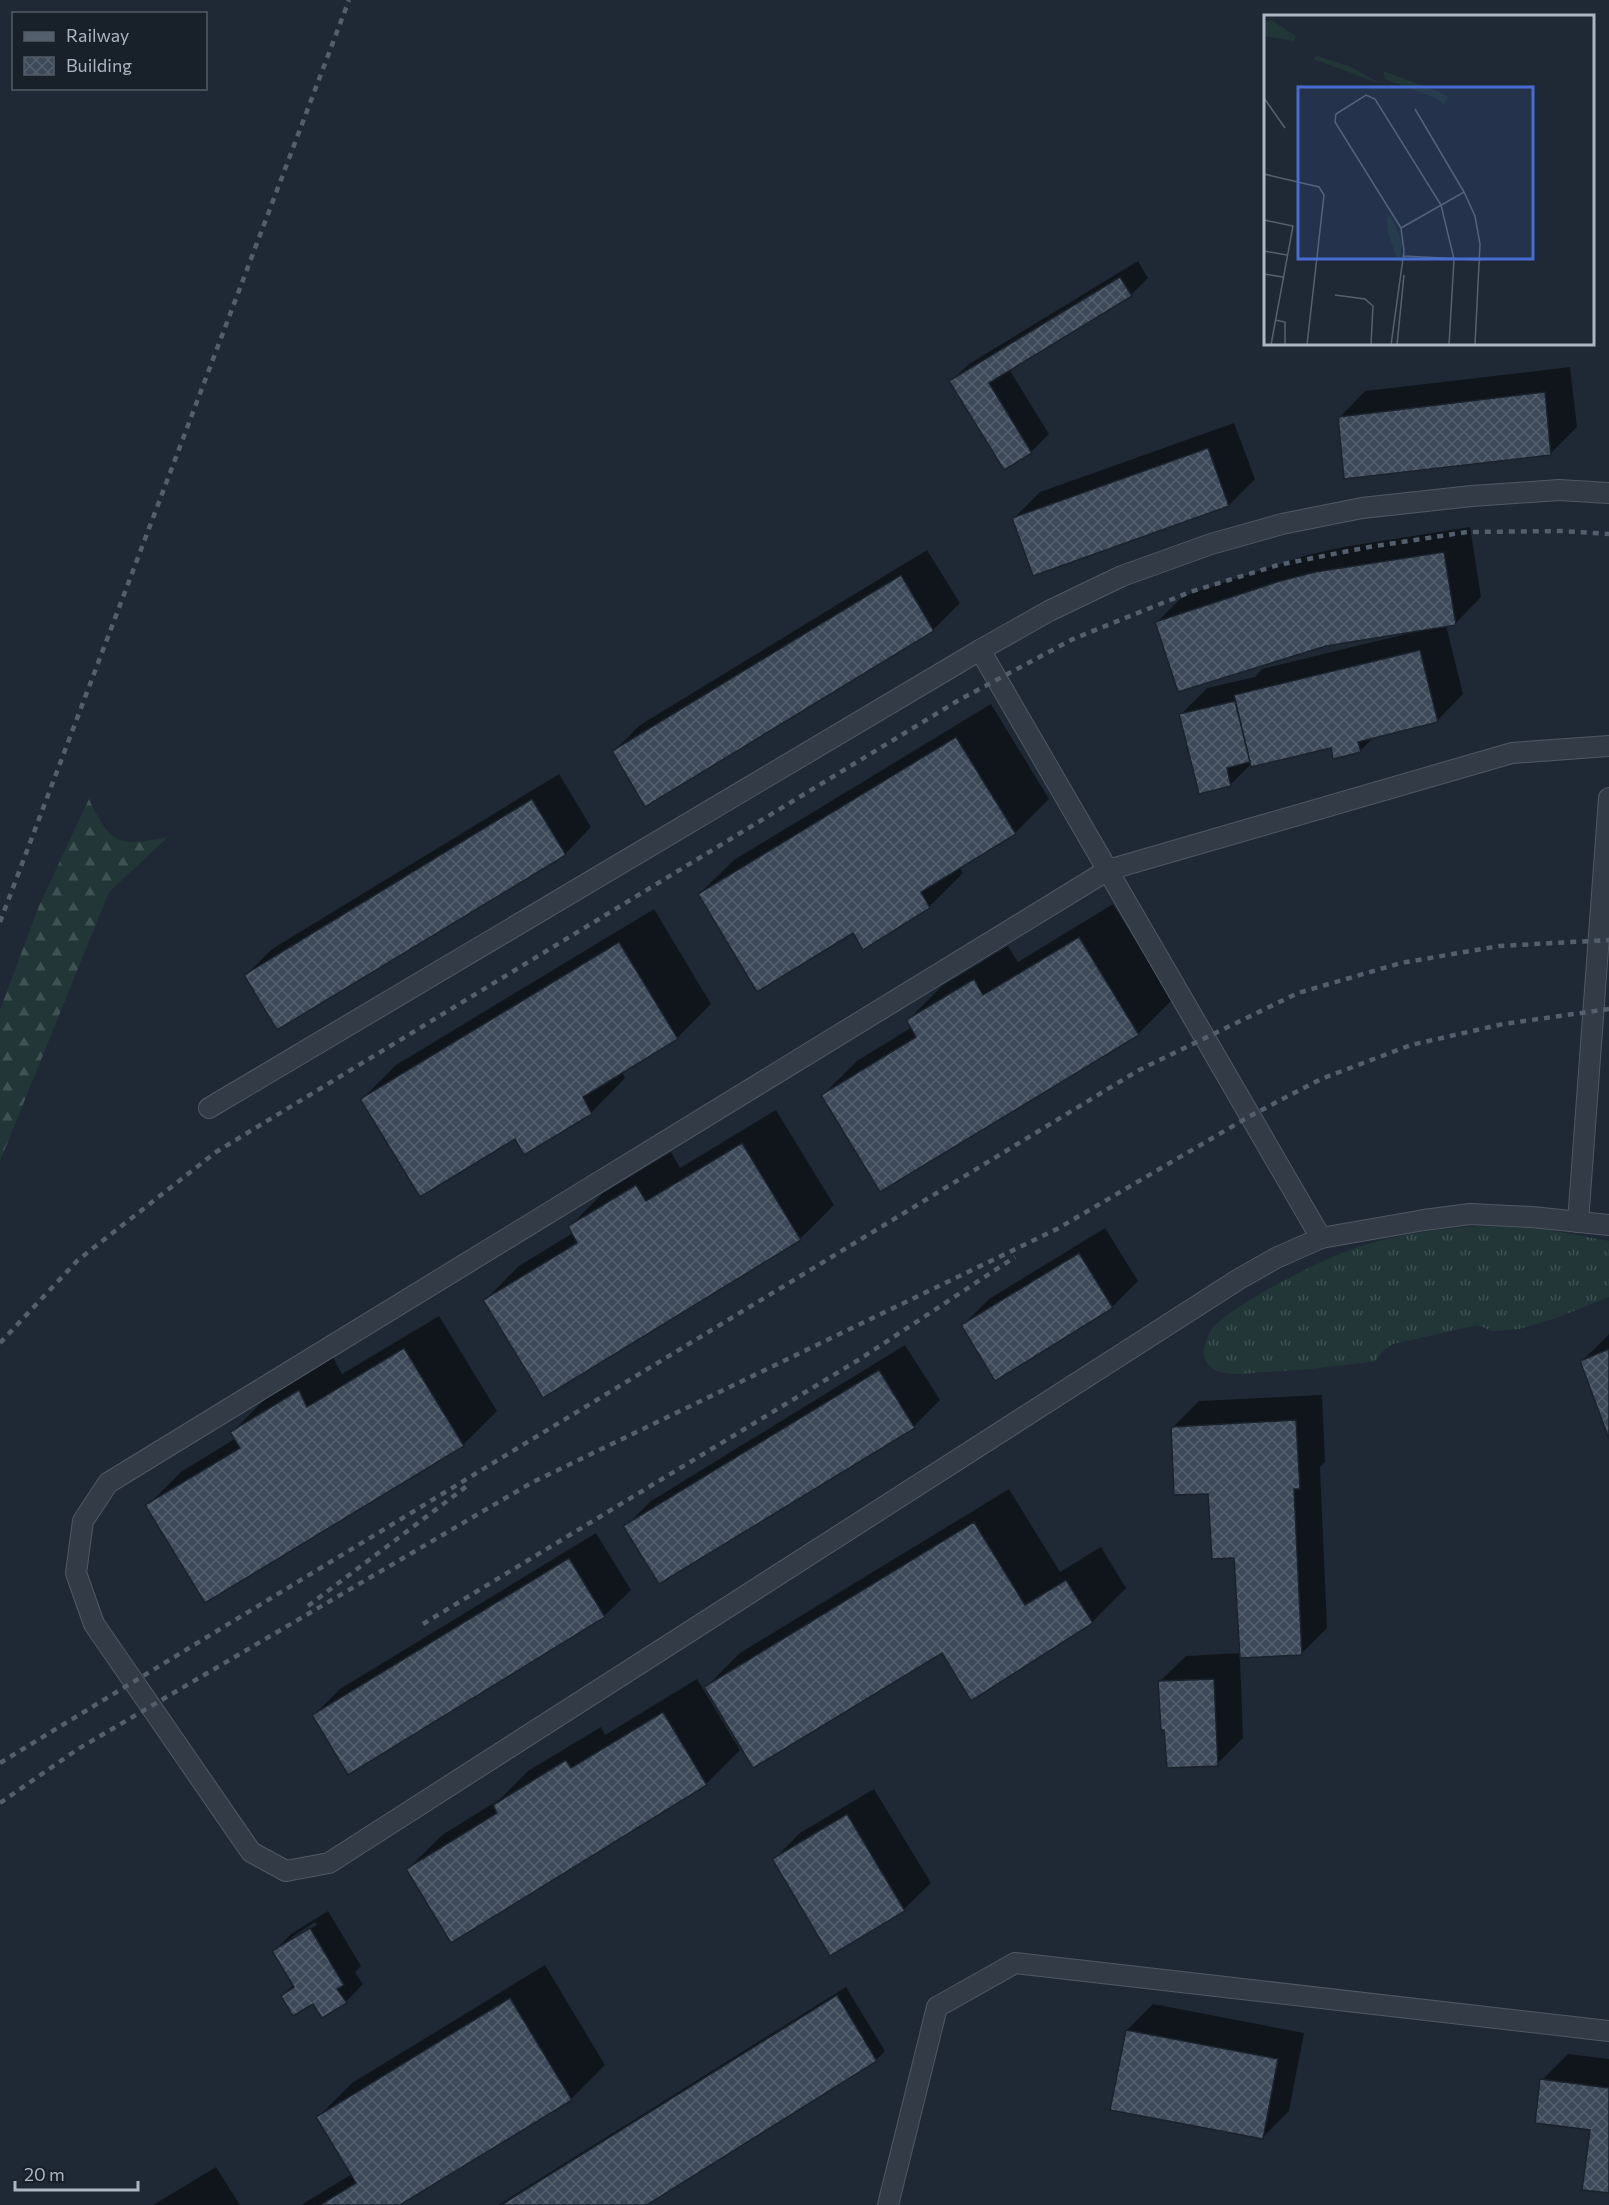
<svg xmlns="http://www.w3.org/2000/svg" width="1609" height="2205" font-family="Commissioner,sans-serif">
  <style>
    .grass { fill: url(#grass-tufts) }
    .forest { fill: url(#forest-firs) }
    .shadow { fill: #0007; fill-rule: evenodd }
    .building { fill: url(#building-cross-hatch); stroke: #1a222c; stroke-width: 1.5 }
    .lines { fill: none; stroke-linecap: round; stroke-linejoin: round }
    .lane-casing { stroke: #505864; stroke-width: 22 }
    .lane { stroke: #333b46; stroke-width: 20 }
    .rail { stroke: #545f6d; stroke-width: 4.5; stroke-dasharray: 6 6; stroke-linecap: butt }
    .inset-road { fill: none; stroke: #57616e; stroke-width: 1.5 }
    .view { fill: #486dd2; fill-opacity: 0.15; stroke: #486dd2; stroke-width: 3 }
    .inset-edge { fill: none; stroke: #acb5c3; stroke-width: 3 }
  </style>
  <defs>
    <pattern id="grass-tufts" width="24" height="20" patternUnits="userSpaceOnUse" patternTransform="scale(1.5)"><rect width="24" height="20" fill="#223637"/><path d="M3 7l-1-3M5 7V3M7 7l1-3M15 17l-1-3M17 17v-4M19 17l1-3" fill="none" stroke="#3f5152"/></pattern>
    <pattern id="forest-firs" width="22" height="20" patternUnits="userSpaceOnUse" patternTransform="scale(1.5)"><rect width="22" height="20" fill="#223637"/><path d="M5 1l3.5 6h-7zM16 11l3.5 6h-7z" fill="#3f5152"/></pattern>
    <pattern id="building-cross-hatch" width="8" height="8" patternUnits="userSpaceOnUse" patternTransform="scale(1.5)"><rect width="8" height="8" fill="#3d4958"/><path d="M0 0l8 8M0 8l8-8" fill="none" stroke="#56616e"/></pattern>
  </defs>
  <rect width="100%" height="100%" fill="#1f2935"/>
  <path class="grass" d="M1479,1226l59,2 71,13v56l-53,21 -37,11 -27,2 -14,-6 -85,19 -9,6 -9,11c-37,5 -75,10 -113,11 -13,1 -28,4 -41,0 -9,-2 -16,-8 -17,-18 -1,-7 4,-19 8,-25 20,-25 115,-72 146,-82 39,-13 81,-18 121,-21z"/>
  <path class="forest" d="M89,799c21,46 30,48 79,38l-59,55 -109,269v-151l39,-104z"/>
  <g class="shadow">
    <polygon points="1138,261 1148,278 1131,295 1009,369 1049,434 1031,452 951,381 969,364"/>
    <polygon points="1570,367 1577,427 1551,453 1339,418 1365,391"/>
    <polygon points="1234,423 1255,479 1229,505 1014,518 1040,492"/>
    <polygon points="1470,527 1481,597 1455,624 1446,625 1463,694 1437,721 1375,736 1360,751 1332,747 1252,763 1230,785 1181,714 1207,688 1255,677 1262,669 1414,632 1414,630 1157,622 1183,596 1307,555 1343,547"/>
    <polygon points="927,550 960,603 933,630 646,805 614,751 640,725"/>
    <polygon points="991,704 1049,799 1015,833 959,867 963,873 929,907 699,894 734,860"/>
    <polygon points="559,774 591,827 565,854 278,1028 246,975 272,949"/>
    <polygon points="1113,904 1172,1000 1138,1034 823,1095 857,1061 912,1027 908,1020 942,986 1008,946 1018,962"/>
    <polygon points="654,909 711,1004 677,1038 622,1072 625,1078 591,1113 525,1153 516,1137 362,1099 396,1065"/>
    <polygon points="776,1110 834,1205 800,1239 485,1300 519,1266 573,1233 569,1227 603,1193 671,1152 680,1168"/>
    <polygon points="1105,1228 1138,1281 1112,1307 963,1325 989,1299"/>
    <polygon points="439,1316 497,1411 463,1445 147,1506 181,1472 236,1438 232,1432 266,1398 333,1357 342,1374"/>
    <polygon points="1609,1334 1609,1432 1582,1361"/>
    <polygon points="905,1345 940,1400 914,1426 660,1582 625,1527 651,1501"/>
    <polygon points="1322,1395 1325,1462 1320,1467 1327,1628 1301,1654 1240,1657 1243,1738 1217,1764 1159,1682 1186,1656 1241,1653 1236,1557 1210,1492 1173,1427 1199,1401"/>
    <polygon points="1009,1489 1060,1572 1101,1547 1126,1588 1092,1622 942,1650 706,1687 740,1653"/>
    <polygon points="596,1533 631,1590 604,1616 349,1773 314,1715 340,1689"/>
    <polygon points="697,1679 740,1750 706,1784 408,1869 442,1835 500,1799 528,1771 601,1727 605,1735"/>
    <polygon points="874,1789 931,1883 904,1909 831,1954 774,1859 800,1833"/>
    <path d="M328,1911l33,55 -6,6 8,12 -17,18h-33l-30,-6 11,-12 -20,-33 17,-17zM315,1922l2,3 -25,15v-3z"/>
    <polygon points="545,1965 605,2065 571,2099 397,2205 301,2205 352,2174 318,2117 352,2083"/>
    <polygon points="846,1987 885,2051 876,2060 644,2205 498,2205"/>
    <polygon points="1153,2004 1304,2033 1289,2111 1263,2137 1127,2030"/>
    <polygon points="1568,2054 1609,2059 1609,2192 1592,2129 1542,2080"/>
    <polygon points="216,2167 240,2205 153,2205"/>
  </g>
  <g class="building">
    <polygon points="1120,277 1132,296 989,383 1032,453 1004,470 949,381"/>
    <polygon points="1545,392 1551,455 1344,479 1338,417"/>
    <polygon points="1208,448 1229,506 1033,576 1012,518"/>
    <polygon points="1444,552 1456,625 1326,646 1178,692 1155,622 1280,581 1315,572"/>
    <polygon points="901,575 934,631 645,807 612,751"/>
    <polygon points="1420,650 1438,722 1358,742 1361,752 1333,759 1331,748 1251,767 1234,695"/>
    <polygon points="1235,701 1250,762 1227,768 1231,786 1199,794 1179,714"/>
    <polygon points="956,737 1016,834 921,892 930,908 863,950 853,933 757,992 698,894"/>
    <polygon points="532,799 566,855 277,1030 244,975"/>
    <polygon points="1079,937 1139,1035 880,1192 821,1095 916,1037 906,1020 974,979 983,995"/>
    <polygon points="619,942 678,1039 583,1097 592,1114 524,1155 515,1139 420,1197 360,1099"/>
    <polygon points="742,1143 801,1240 543,1398 483,1300 577,1243 568,1226 636,1185 646,1201"/>
    <polygon points="1079,1253 1113,1308 995,1381 961,1325"/>
    <polygon points="404,1348 464,1446 205,1603 145,1505 240,1448 230,1432 299,1390 307,1407"/>
    <polygon points="1609,1349 1609,1439 1580,1361"/>
    <polygon points="879,1370 915,1428 659,1584 623,1526"/>
    <polygon points="1296,1420 1300,1489 1294,1489 1302,1655 1240,1658 1234,1558 1212,1559 1208,1494 1174,1495 1171,1427"/>
    <polygon points="974,1522 1025,1605 1066,1580 1093,1623 971,1701 942,1653 753,1768 704,1687"/>
    <polygon points="569,1558 605,1617 348,1775 312,1715"/>
    <polygon points="1214,1679 1218,1766 1167,1768 1164,1730 1161,1730 1158,1681"/>
    <polygon points="663,1712 707,1785 451,1943 406,1869 497,1813 493,1805 566,1760 571,1768"/>
    <polygon points="847,1814 905,1911 830,1956 772,1859"/>
    <polygon points="310,1928 344,1985 337,1989 347,2003 322,2018 313,2004 293,2016 281,1996 294,1987 272,1951"/>
    <polygon points="837,1995 877,2061 647,2205 501,2205"/>
    <polygon points="510,1998 572,2100 400,2205 320,2205 356,2183 316,2117"/>
    <polygon points="1126,2030 1278,2059 1263,2139 1110,2110"/>
    <polygon points="1540,2079 1609,2088 1609,2193 1582,2190 1590,2130 1535,2123"/>
  </g>
  <g class="lines">
    <g class="lane-casing">
      <g id="lane">
        <polyline points="1609,493 1559,490 1472,496 1362,508 1282,524 1211,544 1122,576 1049,611 980,650 1321,1238 1424,1220 1470,1214 1532,1217 1609,1225"/>
        <polyline points="209,1108 980,650"/>
        <polyline points="1578,1222 1609,798"/>
        <polyline points="1321,1238 1276,1258 1239,1279 329,1863 286,1871 251,1852 94,1624 76,1573 83,1521 108,1483 1108,870 1512,753 1609,746"/>
        <polyline points="888,2205 937,2007 1015,1963 1609,2031"/>
      </g>
    </g>
    <use href="#lane" class="lane"/>
    <g class="rail">
      <polyline points="0,922 349,0"/>
      <polyline points="0,1343 78,1260 216,1152 959,700 1073,639 1190,592 1278,565 1369,547 1467,532 1563,531 1609,534"/>
      <polyline points="308,1606 471,1483"/>
      <polyline points="423,1624 860,1359 1015,1257"/>
      <polyline points="0,1763 1139,1070 1298,993 1401,963 1499,946 1609,940"/>
      <polyline points="0,1803 78,1749 531,1483 1057,1229 1250,1116 1321,1079 1411,1045 1503,1024 1609,1009"/>
    </g>
  </g>
  <g transform="translate(1264 15)">
    <rect width="330" height="330" fill="#1f2935"/>
    <path d="M127,201l11,26 -3,20 -11,-28 -1,-17z" fill="#223637"/>
    <path d="M7,5l25,16 -2,5 -30,-5v-14zM53,41l32,10 32,18 -68,-25zM119,56l54,20 11,6 -4,8 -6,-6 -53,-20z" fill="#223637"/>
    <path class="inset-road" d="M0,83l21,30M151,94l49,83M0,159l55,13 5,8 -17,150M0,205l29,6 -22,119M137,213l-66,-106 1,-8 30,-19 9,4 66,106 13,54 -5,86M0,236l23,4M139,241l78,4M0,259l19,3M71,280l30,4 8,7 -2,39M11,305l10,2v23M127,330l13,-94 -3,-23 63,-36 11,24 5,28 -5,101M133,330l7,-70"/>
    <path class="view" d="M34,72h235v172h-235z"/>
    <rect width="330" height="330" class="inset-edge"/>
  </g>
  <rect x="12" y="12" width="195" height="78" fill="#18202a" stroke="#535c67" stroke-width="1.5"/>
  <rect x="24" y="32" width="30" height="9" fill="#545f6d" stroke="#535c67" stroke-width="1.5"/>
  <text x="66" y="42" font-size="18" fill="#acb5c3">Railway</text>
  <rect x="24" y="57" width="30" height="18" fill="url(#building-cross-hatch)" stroke="#535c67" stroke-width="1.5"/>
  <text x="66" y="72" font-size="18" fill="#acb5c3">Building</text>
  <path d="M15 2181v9h123v-9" fill="none" stroke="#acb5c3" stroke-width="3"/>
  <text x="24" y="2181" font-size="18" fill="#acb5c3" stroke="#18202a" stroke-width="4.5" paint-order="stroke">20 m</text>
</svg>
